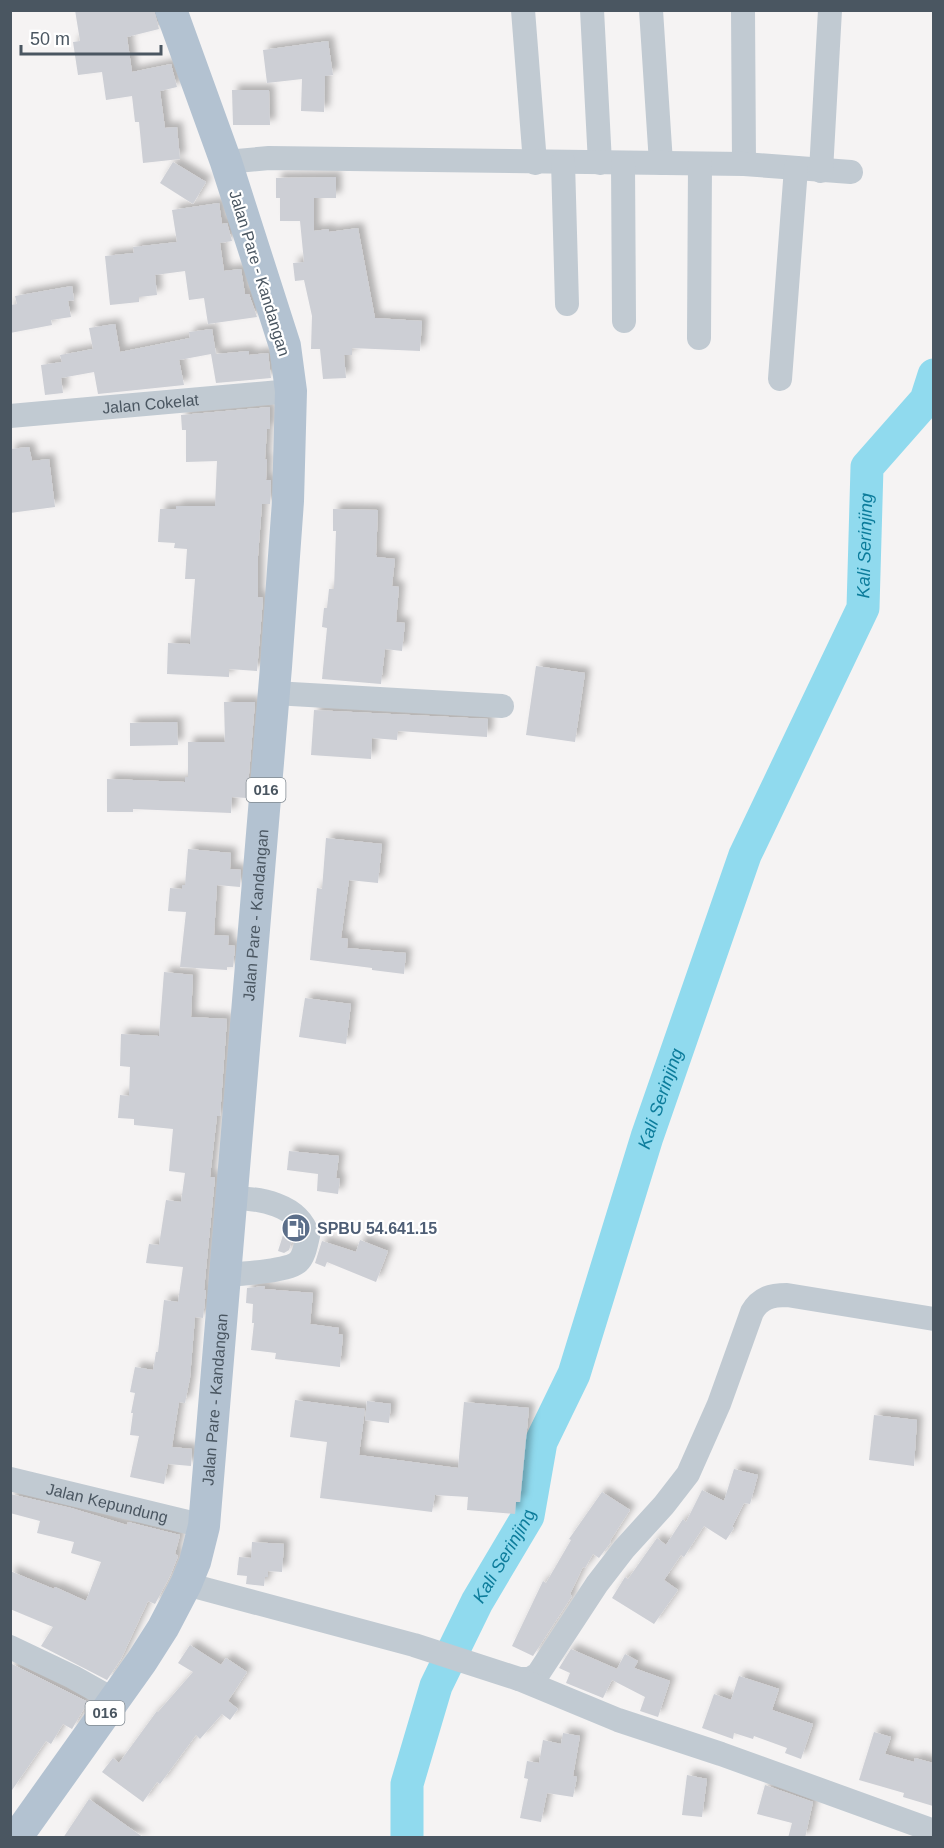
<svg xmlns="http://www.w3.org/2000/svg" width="944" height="1848" font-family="Helvetica,sans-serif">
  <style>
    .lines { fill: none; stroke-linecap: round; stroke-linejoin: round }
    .river { stroke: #90daee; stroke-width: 33 }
    .building { fill: #cdcfd5; filter: url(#shadow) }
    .minor { stroke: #c1cad2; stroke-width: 24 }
    .major { stroke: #b3c2d1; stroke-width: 32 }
    .labels { text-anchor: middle; stroke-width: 4.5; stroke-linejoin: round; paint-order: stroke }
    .shield { fill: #fff; stroke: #808990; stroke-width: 1.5 }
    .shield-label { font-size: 15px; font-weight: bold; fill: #4a5661 }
    .street-label { font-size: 16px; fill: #4a5661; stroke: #fff }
    .service-label { font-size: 16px; font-weight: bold; fill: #4e5e75; stroke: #fff; text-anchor: start }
    .water-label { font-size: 18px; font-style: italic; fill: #0c7c9b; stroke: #fff }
  </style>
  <defs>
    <filter id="shadow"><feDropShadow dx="5.5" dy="-5.5" stdDeviation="3" flood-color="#0004"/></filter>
  </defs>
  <rect width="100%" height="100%" fill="#f5f3f3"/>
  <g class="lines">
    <path class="river" id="s1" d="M407,1838v-54l29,-98 41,-84 51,-86 13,-74 33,-68 73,-237 98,-282 118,-247 4,-141 59,-67 8,-25"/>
  </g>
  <g class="building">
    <polygon points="75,10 154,10 159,29 127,37 132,72 171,64 177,87 160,91 165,128 177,127 180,159 143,163 139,122 135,122 132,96 106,100 102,72 78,75 73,42 80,41"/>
    <polygon points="328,41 333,75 325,76 324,112 301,111 302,79 267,83 263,50"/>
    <polygon points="232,90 269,90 270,125 233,125"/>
    <polygon points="173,162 206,182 193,204 160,183"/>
    <polygon points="336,177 336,198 314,198 314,231 329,229 329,232 358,228 375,318 422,321 420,351 352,348 352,355 344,355 346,378 323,379 320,349 311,349 312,316 304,280 295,281 293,263 304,262 300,221 280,221 280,198 276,198 276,178"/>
    <polygon points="219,203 222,224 227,223 232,241 220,243 224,271 241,269 245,294 249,294 257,317 208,324 204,298 189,300 185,271 155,275 157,295 139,297 139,302 110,305 105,256 134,253 133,247 177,242 172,210"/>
    <polygon points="72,286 74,300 68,301 71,317 51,320 52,325 10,333 10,305 17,304 15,296"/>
    <polygon points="115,324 120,352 190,338 189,332 212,329 216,354 249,351 249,355 268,353 271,378 216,383 211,354 179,360 184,385 98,394 94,372 61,378 63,393 45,395 41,365 62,362 60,355 93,349 89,328"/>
    <polygon points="270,407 270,429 267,429 265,459 267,460 266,480 271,480 270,504 262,504 258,556 258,597 263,598 257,671 229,669 229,677 167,674 168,643 190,644 195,579 185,579 187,549 174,548 175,543 158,542 160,509 176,509 176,506 215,506 217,461 186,462 186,430 182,430 181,415"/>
    <polygon points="29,447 32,461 49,459 55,507 10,513 10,449"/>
    <polygon points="333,509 378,510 376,555 377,557 395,559 392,586 399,587 396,622 405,623 402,651 385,649 381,684 322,679 327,628 322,627 324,608 327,608 329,589 334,589 336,531 333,531"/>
    <polygon points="536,666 585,673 575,742 526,735"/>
    <polygon points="224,702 255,702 247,798 232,797 231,813 133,809 133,812 107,812 107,779 185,782 185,777 188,777 188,742 225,742"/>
    <polygon points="314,710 488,719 487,737 398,731 397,740 372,738 371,759 311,755"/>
    <polygon points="177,722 178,745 130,746 130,723"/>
    <polygon points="326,838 382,844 378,883 349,880 341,938 348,939 347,948 406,953 404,974 372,970 372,968 310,960 317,888 322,889"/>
    <polygon points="188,849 231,853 230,869 241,870 240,887 217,885 214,935 229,936 228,945 235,946 233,967 227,967 227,970 180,967 186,912 168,911 170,888 182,889 182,885 185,885"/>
    <polygon points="164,972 193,975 191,1017 227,1019 220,1116 217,1116 210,1177 215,1177 204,1290 206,1290 203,1318 195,1317 190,1378 185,1403 179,1402 172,1447 192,1449 191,1466 168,1464 164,1484 130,1477 139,1436 130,1435 133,1413 131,1413 135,1393 130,1392 135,1367 153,1370 156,1352 158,1352 164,1300 178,1302 183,1267 146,1263 149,1244 159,1245 166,1200 181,1202 185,1173 169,1171 173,1129 134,1125 134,1119 118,1118 120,1095 129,1096 130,1067 120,1066 121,1034 159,1036"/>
    <polygon points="305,998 351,1004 346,1044 299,1037"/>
    <polygon points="289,1151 339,1156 336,1178 340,1179 338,1194 317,1191 318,1174 287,1170"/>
    <polygon points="285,1229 289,1230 293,1237 289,1250 284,1253 278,1251"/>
    <polygon points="360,1240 388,1251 376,1282 327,1262 325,1267 315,1263 322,1241 356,1252"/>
    <polygon points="265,1286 264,1289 313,1293 310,1324 339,1328 338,1334 343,1335 340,1367 275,1359 276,1353 251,1350 254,1323 252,1323 253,1304 246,1303 247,1288"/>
    <polygon points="295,1400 365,1409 359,1455 458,1468 464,1402 529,1408 520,1502 516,1502 515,1514 467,1510 468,1497 435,1495 432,1512 320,1498 327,1442 290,1437"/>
    <polygon points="367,1401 391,1404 389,1423 365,1420"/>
    <polygon points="874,1415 917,1420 914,1466 869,1460"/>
    <polygon points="734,1469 758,1475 750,1504 744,1503 732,1527 734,1528 726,1540 704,1526 684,1557 681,1555 664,1580 678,1590 654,1624 612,1598 625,1577 628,1579 657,1538 666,1545 683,1519 686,1522 702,1490 724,1501"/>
    <polygon points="602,1492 630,1510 610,1541 611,1542 599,1558 593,1554 585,1568 583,1567 570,1594 572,1596 533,1656 512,1646 543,1581 546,1583 571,1540 569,1539"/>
    <polygon points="10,1494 71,1508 127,1525 128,1522 180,1535 175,1554 178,1556 170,1576 155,1604 148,1601 121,1659 107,1680 41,1646 53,1627 10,1609 10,1571 54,1589 55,1587 86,1601 101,1562 71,1553 74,1542 37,1533 40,1521 10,1513"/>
    <polygon points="252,1542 284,1544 282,1572 268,1571 268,1577 265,1577 264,1586 246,1584 247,1576 237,1575 239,1557 251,1558"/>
    <polygon points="190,1645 221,1665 226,1658 247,1672 228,1701 238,1709 230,1720 222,1714 200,1739 196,1735 160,1784 157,1782 143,1802 102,1772 113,1758 119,1763 157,1711 158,1712 193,1672 178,1663"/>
    <polygon points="571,1649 617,1669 625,1654 638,1661 634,1668 670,1681 658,1717 640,1711 645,1697 612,1680 603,1698 566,1683 570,1673 559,1668"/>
    <polygon points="10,1663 88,1702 72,1729 63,1724 51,1744 46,1741 10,1793"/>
    <polygon points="739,1676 779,1689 772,1710 813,1724 801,1759 785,1753 787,1748 754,1736 753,1739 734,1733 733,1739 702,1728 714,1694 731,1700"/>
    <polygon points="874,1732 891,1737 885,1754 914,1762 915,1758 933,1763 933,1806 903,1797 904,1793 859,1780"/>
    <polygon points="563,1733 580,1736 573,1776 577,1777 573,1797 547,1793 541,1822 520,1818 528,1779 524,1778 527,1761 539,1763 543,1740 561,1744"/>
    <polygon points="687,1775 707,1779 702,1817 682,1815"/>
    <polygon points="765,1785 813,1802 805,1838 788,1838 792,1823 757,1814"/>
    <polygon points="89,1799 144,1838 63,1838"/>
  </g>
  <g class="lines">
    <g class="minor">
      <polyline points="523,10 535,163"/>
      <polyline points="592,10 600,163"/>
      <polyline points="651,10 661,163"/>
      <polyline points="743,10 744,164"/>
      <polyline points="226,162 269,158 744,164 851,172"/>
      <polyline points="563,162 567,304"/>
      <polyline points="623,163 624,321"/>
      <polyline points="821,171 830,10"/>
      <polyline points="699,338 700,164"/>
      <polyline points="780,379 796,168"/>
      <path id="s2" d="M10,416l281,-25"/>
      <polyline points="274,693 502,706"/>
      <path d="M225,1275c14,-1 65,-4 73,-13 6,-5 8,-18 10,-26 -9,-32 -49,-38 -77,-38"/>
      <path id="s3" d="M10,1479l194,47"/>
      <path d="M186,1584l228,61 105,34h11l8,-5 59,-90 27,-35 40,-44 24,-31 31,-70 33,-92c8,-14 19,-17 35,-17l147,24"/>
      <polyline points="10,1647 73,1677 114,1700"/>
      <polyline points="519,1679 618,1720 721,1754 934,1831"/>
    </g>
    <path class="major" id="s4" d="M16,1838l126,-177 21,-33 23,-44 9,-22 9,-36 72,-859 12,-166 3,-110 -6,-45 -59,-184 -55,-152"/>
  </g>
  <defs>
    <g id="fuel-disc" transform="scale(1.5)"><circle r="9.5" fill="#5c6f8a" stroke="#fff"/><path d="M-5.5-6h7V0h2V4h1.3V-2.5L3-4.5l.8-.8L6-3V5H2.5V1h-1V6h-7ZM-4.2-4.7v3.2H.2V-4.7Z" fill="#fff"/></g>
  </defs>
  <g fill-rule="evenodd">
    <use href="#fuel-disc" x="296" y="1228"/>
  </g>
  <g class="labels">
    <g class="shield">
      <rect x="246.5" y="778" width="39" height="24" rx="4.5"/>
      <rect x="85.5" y="1701" width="39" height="24" rx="4.5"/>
    </g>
    <g class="shield-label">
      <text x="266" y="795">016</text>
      <text x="105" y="1718">016</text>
    </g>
    <g class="street-label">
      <text transform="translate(260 273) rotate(73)" y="6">Jalan Pare - Kandangan</text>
      <text dy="6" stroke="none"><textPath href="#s2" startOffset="141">Jalan Cokelat</textPath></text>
      <text dy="6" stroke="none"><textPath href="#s4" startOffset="980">Jalan Pare - Kandangan</textPath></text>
      <text dy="6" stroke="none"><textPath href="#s4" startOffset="494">Jalan Pare - Kandangan</textPath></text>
      <text dy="6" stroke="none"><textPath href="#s3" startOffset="100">Jalan Kepundung</textPath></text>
    </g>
    <g class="service-label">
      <text x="317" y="1234">SPBU 54.641.15</text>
    </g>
    <g class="water-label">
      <text dy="6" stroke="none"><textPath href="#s1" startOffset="1383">Kali Serinjing</textPath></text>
      <text dy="6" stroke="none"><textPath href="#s1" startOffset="789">Kali Serinjing</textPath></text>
      <text dy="6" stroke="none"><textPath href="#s1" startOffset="303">Kali Serinjing</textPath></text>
    </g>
  </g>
  <rect width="944" height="1848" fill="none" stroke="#4a5661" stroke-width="24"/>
  <path d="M21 45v9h140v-9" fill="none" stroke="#4a5661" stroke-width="3"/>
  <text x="30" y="45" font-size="18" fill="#4a5661" stroke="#ffffff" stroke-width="4.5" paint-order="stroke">50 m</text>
</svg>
